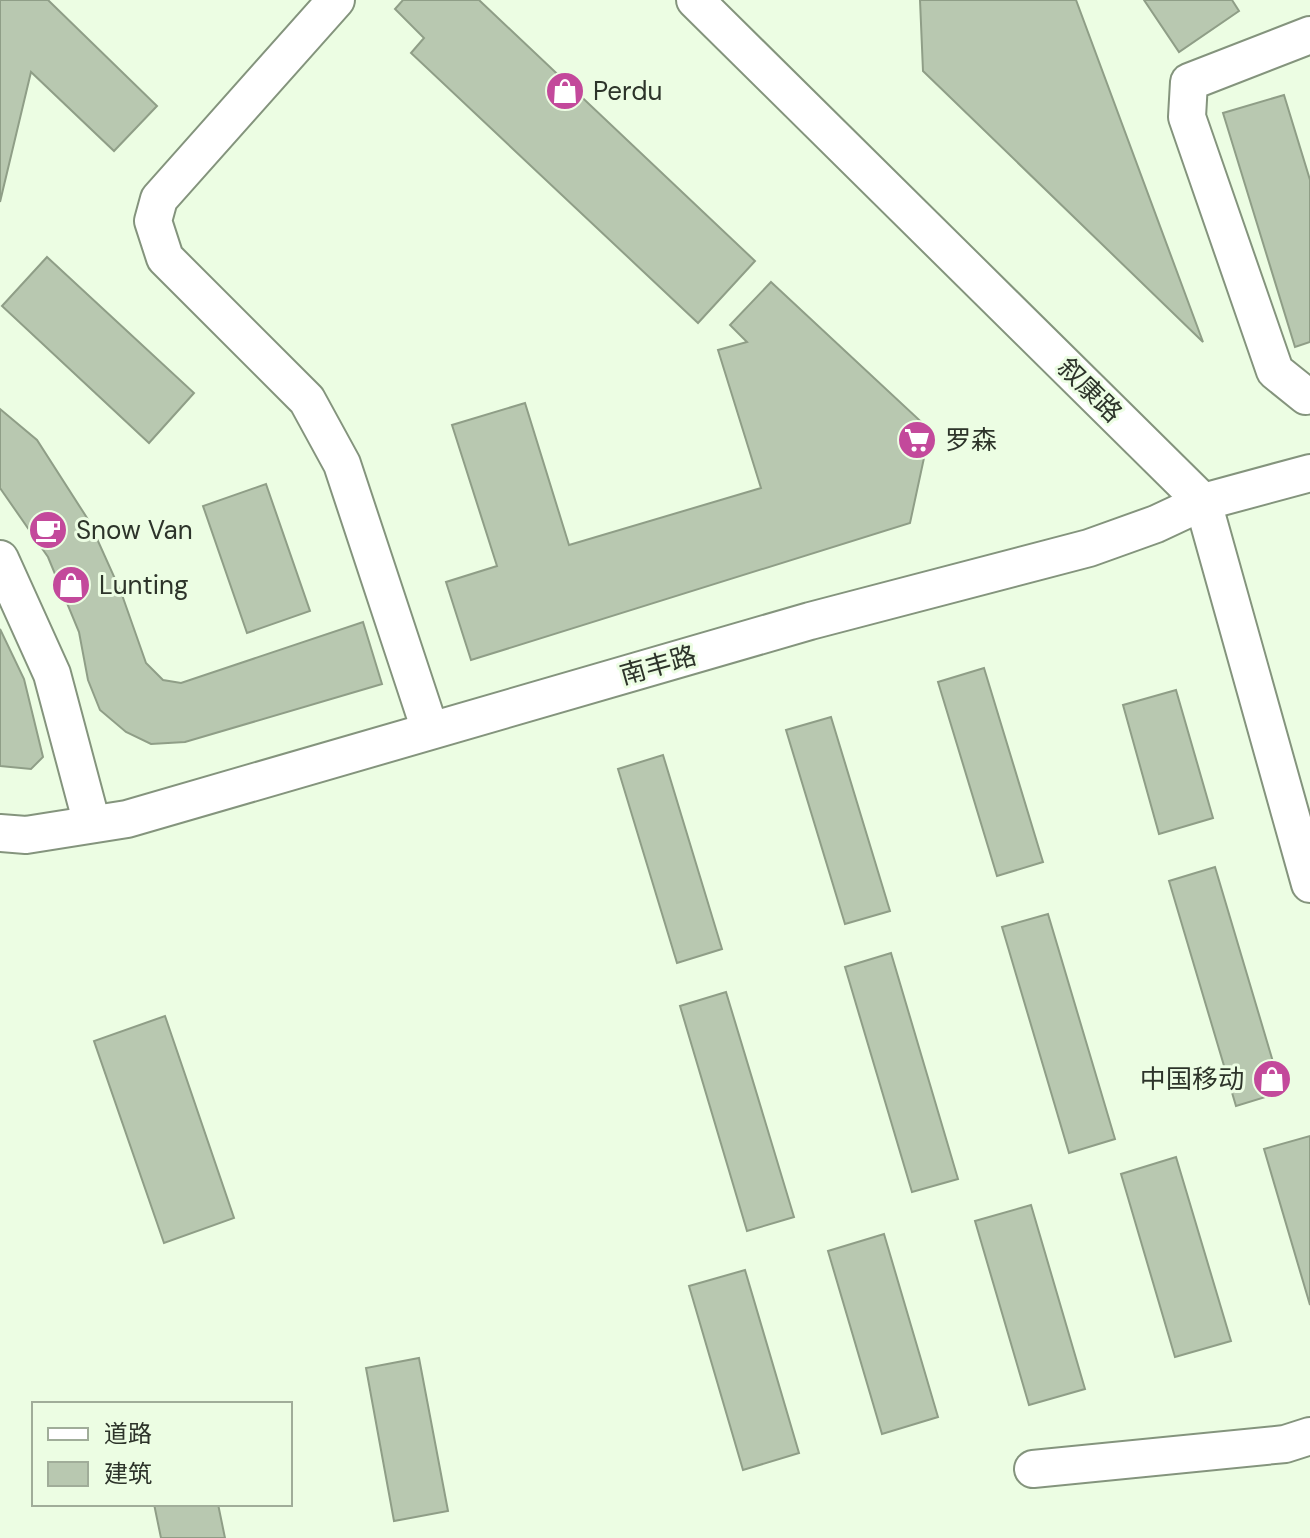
<svg xmlns="http://www.w3.org/2000/svg" width="1310" height="1538" font-family="'DM Sans','Noto Sans SC',sans-serif">
  <style>
    .building { fill: #b8c8b0; stroke: #8f9e87; stroke-width: 2 }
    .lines { fill: none; stroke-linecap: round; stroke-linejoin: round }
    .minor-casing { stroke: #84947d; stroke-width: 40 }
    .minor { stroke: #fff; stroke-width: 36 }
    .labels { text-anchor: middle; stroke-width: 6; stroke-linejoin: round; paint-order: stroke }
    .poi-label { font-size: 26px; fill: #2d342a; stroke: #ecfde3; text-anchor: start }
    .street-label { font-size: 26px; fill: #2d342a; stroke: #ecfde3 }
  </style>
  <rect width="100%" height="100%" fill="#ecfde3"/>
  <g class="building">
    <polygon points="0,0 48,0 157,106 114,151 31,72 0,202"/>
    <polygon points="403,0 479,0 755,261 698,323 411,53 424,38 395,9"/>
    <polygon points="920,0 1076,0 1203,342 923,71"/>
    <polygon points="1144,0 1232,0 1239,11 1179,52"/>
    <polygon points="1284,95 1310,180 1310,342 1295,347 1223,113"/>
    <polygon points="47,257 194,393 149,443 2,306"/>
    <polygon points="771,282 930,430 910,523 471,660 446,582 497,566 452,425 525,403 569,545 761,488 718,350 747,342 730,325"/>
    <polygon points="0,409 37,440 89,521 121,592 146,663 163,680 181,683 363,622 382,684 185,742 151,744 126,732 100,710 88,680 79,632 48,557 0,488"/>
    <polygon points="266,484 310,611 247,633 203,506"/>
    <polygon points="0,629 24,679 43,757 31,769 0,766"/>
    <polygon points="984,668 1043,862 997,876 938,682"/>
    <polygon points="1176,690 1213,818 1159,834 1123,705"/>
    <polygon points="831,717 890,911 845,924 786,730"/>
    <polygon points="663,755 722,949 677,963 618,769"/>
    <polygon points="1215,867 1282,1092 1236,1106 1169,881"/>
    <polygon points="1048,914 1115,1139 1069,1153 1002,927"/>
    <polygon points="891,953 958,1179 912,1192 845,967"/>
    <polygon points="726,992 794,1217 747,1231 680,1006"/>
    <polygon points="165,1016 234,1218 164,1243 94,1041"/>
    <polygon points="1310,1136 1310,1305 1264,1149"/>
    <polygon points="1176,1157 1231,1341 1175,1357 1121,1174"/>
    <polygon points="1031,1205 1085,1389 1029,1405 975,1221"/>
    <polygon points="884,1234 938,1417 882,1434 828,1251"/>
    <polygon points="745,1270 799,1453 743,1470 689,1286"/>
    <polygon points="419,1358 448,1511 394,1521 366,1368"/>
    <polygon points="154,1504 218,1504 225,1538 161,1538"/>
  </g>
  <g class="lines">
    <g class="minor-casing">
      <g id="minor">
        <polyline points="336,0 159,199 153,221 165,258 307,400 342,464 430,730"/>
        <polyline points="695,0 1203,502 1310,884"/>
        <polyline points="1310,35 1189,82 1187,117 1275,371 1306,396 1310,395"/>
        <polyline points="0,559 52,674 92,824"/>
        <polyline points="0,833 26,835 127,819 810,621 1089,548 1156,524 1203,502 1310,473"/>
        <polyline points="1033,1469 1285,1444 1310,1436"/>
      </g>
    </g>
    <use href="#minor" class="minor"/>
  </g>
  <defs>
    <g id="shop-disc" transform="scale(2)"><circle r="9.5" fill="#c3499b" stroke="#ecfde3"/><path d="M-5-2.5h2.3a2.7 3.5 0 0 1 5.4 0H5L5.5 6h-11ZM-1.5-2.5h3a1.5 2.3 0 0 0-3 0Z" fill="#fff"/></g>
    <g id="supermarket-disc" transform="scale(2)"><circle r="9.5" fill="#c3499b" stroke="#ecfde3"/><path d="M-6-5.5h2.5l.6 2H6L4.5 2H-2.5L-4.4-4H-6ZM-1.5 3.2a1.3 1.3 0 1 0 .1 0ZM3 3.2a1.3 1.3 0 1 0 .1 0Z" fill="#fff"/></g>
    <g id="cafe-disc" transform="scale(2)"><circle r="9.5" fill="#c3499b" stroke="#ecfde3"/><path d="M-5.5-4.5H6V0H3Q3 3.5 0 3.5H-2.5Q-5.5 3.5-5.5 0ZM3-3.2v2h1.7v-2ZM-6 4.5H4V6H-6Z" fill="#fff"/></g>
  </defs>
  <g fill-rule="evenodd">
    <use href="#shop-disc" x="565" y="91"/>
    <use href="#supermarket-disc" x="917" y="440"/>
    <use href="#cafe-disc" x="48" y="530"/>
    <use href="#shop-disc" x="71" y="585"/>
    <use href="#shop-disc" x="1272" y="1079"/>
  </g>
  <g class="labels">
    <g class="poi-label">
      <text x="593" y="100">Perdu</text>
      <text x="945" y="449">罗森</text>
      <text x="76" y="539">Snow Van</text>
      <text x="99" y="594">Lunting</text>
      <text x="1244" y="1088" text-anchor="end">中国移动</text>
    </g>
    <g class="street-label">
      <text transform="translate(1090 390) rotate(45)" y="9">叙康路</text>
      <text transform="translate(658 665) rotate(-16)" y="9">南丰路</text>
    </g>
  </g>
  <rect x="32" y="1402" width="260" height="104" fill="#ecfde3" stroke="#a0ad99" stroke-width="2"/>
  <rect x="48" y="1428" width="40" height="12" fill="#ffffff" stroke="#a0ad99" stroke-width="2"/>
  <text x="104" y="1442" font-size="24" fill="#2d342a">道路</text>
  <rect x="48" y="1462" width="40" height="24" fill="#b8c8b0" stroke="#a0ad99" stroke-width="2"/>
  <text x="104" y="1482" font-size="24" fill="#2d342a">建筑</text>
</svg>
